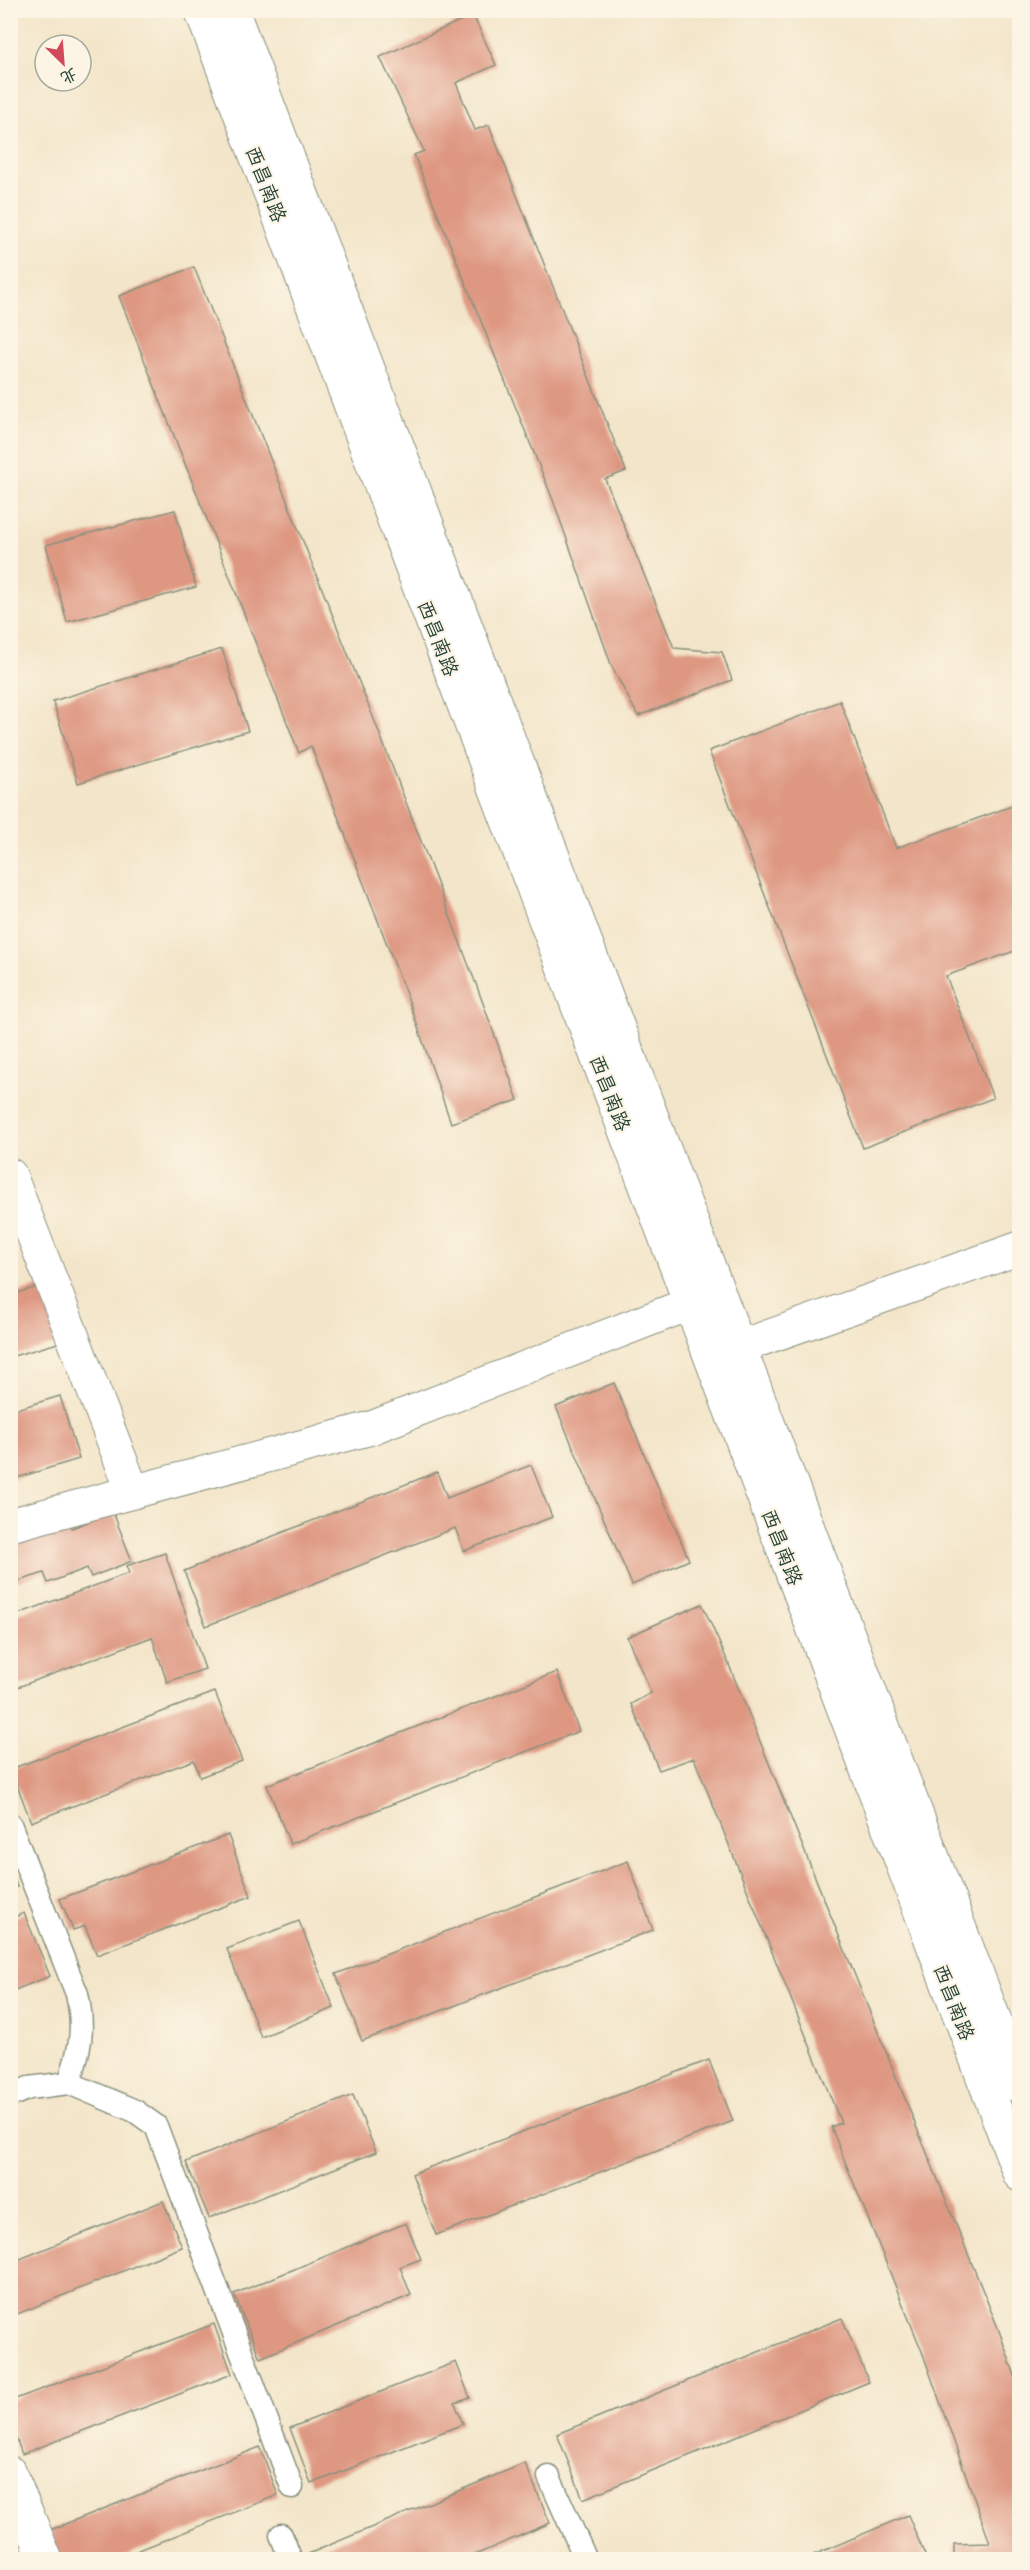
<svg xmlns="http://www.w3.org/2000/svg" width="1030" height="2570" font-family="Pangolin,'LXGW WenKai TC',sans-serif">
  <style>
    .building { fill: #de9882 }
    .lines { fill: none; stroke-linecap: round; stroke-linejoin: round }
    .lane-casing { stroke: #89917e; stroke-width: 25 }
    .street-casing { stroke: #89917e; stroke-width: 35 }
    .secondary-casing { stroke: #89917e; stroke-width: 35 }
    .lane { stroke: #fff; stroke-width: 22 }
    .street { stroke: #fff; stroke-width: 33 }
    .secondary { stroke: #fff; stroke-width: 33 }
    .labels { text-anchor: middle; stroke-width: 4.5; stroke-linejoin: round; paint-order: stroke }
    .street-label { font-size: 20px; fill: #1f3d34; stroke: #fcf5e5 }
  </style>
  <rect width="100%" height="100%" fill="#fcf5e5"/>
  <filter id="ink" filterUnits="userSpaceOnUse"><feTurbulence type="fractalNoise" baseFrequency=".0167" numOctaves="2"/><feDisplacementMap in="SourceGraphic" scale="12" xChannelSelector="R" yChannelSelector="G"/><feConvolveMatrix kernelMatrix="1 2 1 2 8 2 1 2 1" color-interpolation-filters="sRGB"/></filter>
  <filter id="wash" filterUnits="userSpaceOnUse"><feTurbulence type="fractalNoise" baseFrequency=".008" numOctaves="4" result="noise"/><feDisplacementMap in="SourceGraphic" scale="24" xChannelSelector="R" yChannelSelector="G"/><feGaussianBlur stdDeviation="1.35" result="paint"/><feColorMatrix in="noise" values="0 0 0 0 0 0 0 0 0 0 0 0 0 0 0 0 0 1.4 0 .05"/><feComposite in="paint" operator="in"/></filter>
  <g filter="url(#wash)">
    <rect width="100%" height="100%" fill="#f3e5c9"/>
    <g id="blocks">
      <g class="building">
        <polygon points="473,15 496,65 456,83 475,130 489,125 626,471 605,479 674,648 722,652 732,680 638,716 612,667 553,500 414,155 424,151 380,57"/>
        <polygon points="194,267 375,722 476,984 518,1100 451,1123 411,1007 311,746 299,753 119,296"/>
        <polygon points="175,510 196,587 67,622 46,545"/>
        <polygon points="222,649 248,731 78,783 53,701"/>
        <polygon points="840,701 896,848 1020,803 1020,949 946,976 993,1098 863,1148 709,751"/>
        <polygon points="41,1286 58,1343 10,1357 10,1295"/>
        <polygon points="614,1383 689,1560 632,1585 556,1407"/>
        <polygon points="60,1396 79,1459 10,1480 10,1411"/>
        <polygon points="531,1465 552,1517 464,1551 455,1528 206,1626 184,1571 437,1472 447,1498"/>
        <polygon points="113,1512 132,1561 91,1577 87,1568 48,1583 44,1573 10,1584 10,1534 69,1520 72,1528"/>
        <polygon points="165,1553 205,1669 167,1682 152,1637 10,1690 10,1617 129,1573 126,1566"/>
        <polygon points="702,1604 727,1660 998,2328 1020,2390 1020,2560 954,2560 954,2544 990,2543 923,2354 831,2127 841,2123 694,1758 659,1770 631,1704 651,1693 627,1637"/>
        <polygon points="557,1672 579,1731 290,1844 267,1785"/>
        <polygon points="215,1692 242,1761 200,1777 194,1760 31,1822 11,1769"/>
        <polygon points="228,1835 251,1896 97,1955 85,1926 73,1930 60,1899"/>
        <polygon points="628,1861 653,1930 362,2041 336,1974"/>
        <polygon points="11,1869 17,1887 10,1889 10,1870"/>
        <polygon points="24,1913 50,1976 10,1992 10,1919"/>
        <polygon points="299,1921 334,2008 261,2037 227,1949"/>
        <polygon points="709,2060 733,2121 436,2235 412,2174"/>
        <polygon points="353,2095 376,2152 209,2218 186,2162"/>
        <polygon points="163,2201 182,2247 10,2317 10,2263"/>
        <polygon points="406,2223 421,2259 400,2267 411,2295 260,2358 234,2294"/>
        <polygon points="842,2318 869,2382 583,2499 557,2434"/>
        <polygon points="214,2324 232,2374 22,2454 10,2422 10,2401"/>
        <polygon points="456,2362 470,2398 455,2403 463,2424 311,2484 290,2428"/>
        <polygon points="260,2447 278,2495 114,2560 62,2560 50,2530"/>
        <polygon points="525,2463 550,2523 463,2560 302,2560 301,2557"/>
        <polygon points="908,2515 927,2560 804,2560 804,2559"/>
      </g>
    </g>
  </g>
  <g filter="url(#ink)">
    <use href="#blocks" fill-opacity="0" stroke="#89917e" stroke-width="1.5"/>
    <g class="lines">
      <g class="lane-casing">
        <g id="lane">
          <path d="M10,1824l67,170c8,36 3,55 -8,89"/>
          <polyline points="10,2096 29,2088 69,2083 135,2111 156,2126 292,2487"/>
          <polyline points="549,2477 586,2560"/>
          <polyline points="281,2535 291,2560"/>
        </g>
      </g>
      <g class="street-casing">
        <g id="street">
          <polyline points="10,1175 133,1492"/>
          <polyline points="739,1347 1020,1248"/>
          <polyline points="10,1525 371,1428 689,1304"/>
          <polyline points="10,2473 46,2560"/>
        </g>
      </g>
      <g class="secondary-casing">
        <g id="secondary">
          <polyline points="201,10 1020,2175"/>
          <polyline points="232,10 1020,2087"/>
        </g>
      </g>
      <use href="#lane" class="lane"/>
      <use href="#street" class="street"/>
      <use href="#secondary" class="secondary"/>
    </g>
  </g>
  <g class="labels">
    <g class="street-label">
      <text transform="translate(266 184) rotate(69)" y="7">西昌南路</text>
      <text transform="translate(438 638) rotate(69)" y="7">西昌南路</text>
      <text transform="translate(610 1093) rotate(69)" y="7">西昌南路</text>
      <text transform="translate(782 1547) rotate(69)" y="7">西昌南路</text>
      <text transform="translate(954 2002) rotate(69)" y="7">西昌南路</text>
    </g>
  </g>
  <rect width="1030" height="2570" fill="none" stroke="#fcf5e5" stroke-width="36"/>
  <g transform="translate(63 63) rotate(155)"><circle r="28" fill="#fcf5e5" stroke="#a4ab9e" stroke-width="1.5"/>
  <path d="M0-4.5L10 22L0 15L-10 22Z" fill="#d1495b"/>
  <text y="-9" font-size="16" font-weight="bold" text-anchor="middle" fill="#1f3d34">北</text>
  </g>
</svg>
